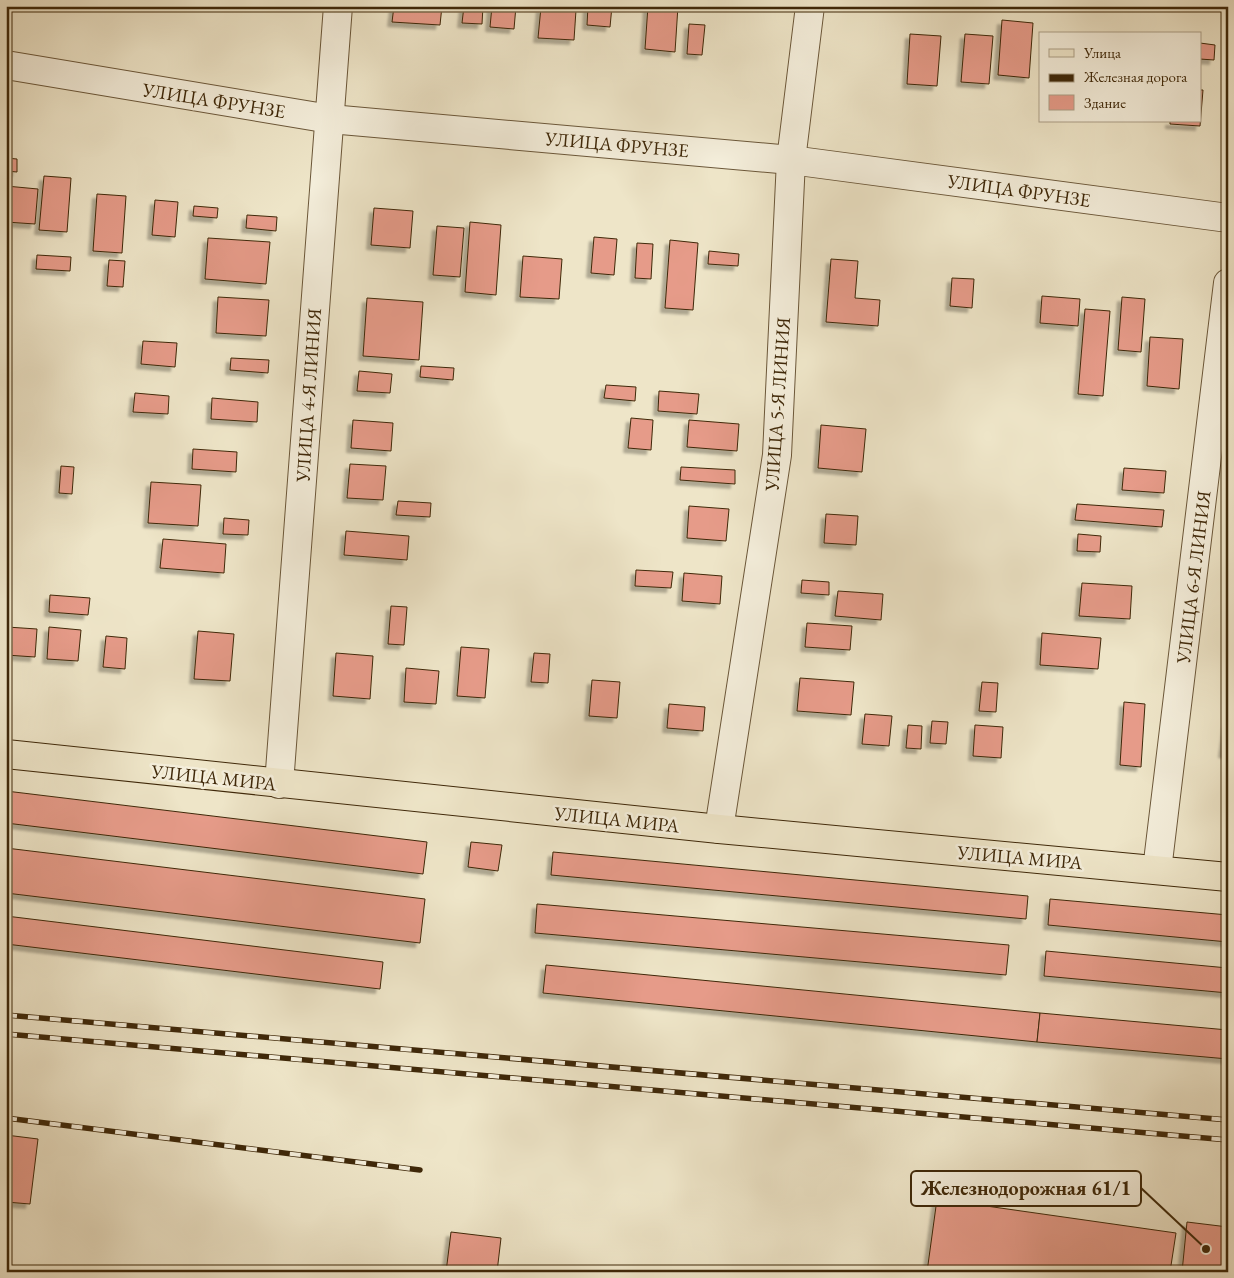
<svg xmlns="http://www.w3.org/2000/svg" width="1234" height="1278" font-family="'EB Garamond',serif">
  <style>
    .building { fill: #e69b89; stroke: #3f2809; filter: url(#shadow) }
    .lines { fill: none; stroke-linecap: round; stroke-linejoin: round }
    .street-casing { stroke: #6b5739; stroke-width: 30 }
    .primary-casing { stroke: #3f2809; stroke-width: 30 }
    .street { stroke: #f4eedb; stroke-width: 28 }
    .primary { stroke: #eee5c8; stroke-width: 28 }
    .rail-casing { stroke: #3f2809; stroke-width: 5.5 }
    .rail { stroke: #f4eedb; stroke-width: 4; stroke-dasharray: 11; stroke-linecap: butt }
    .labels { text-anchor: middle; stroke-width: 5; stroke-linejoin: round; paint-order: stroke }
    .street-label { font-size: 19px; fill: #3f2809; stroke: #f4eedb }
    .leader { fill: none; stroke: #3f2809; stroke-width: 2 }
    .callout-dot { fill: #3f2809; stroke: #f4eedb; stroke-width: 2 }
    .callout { fill: #f4eedb; stroke: #3f2809; stroke-width: 2 }
    .callout-label { font-size: 20px; text-anchor: middle; font-weight: bold; fill: #3f2809 }
  </style>
  <defs>
    <filter id="shadow"><feDropShadow dx="-4.5" dy="4.5" stdDeviation="1" flood-color="#0004"/></filter>
  </defs>
  <rect width="100%" height="100%" fill="#eee5c8"/>
  <filter id="stains"><feTurbulence type="fractalNoise" baseFrequency=".004" numOctaves="4"/><feColorMatrix values="0 0 0 0 .2 0 0 0 0 .09 0 0 0 0 .02 0 0 0 .5 -.17"/></filter>
  <radialGradient id="worn" r=".72"><stop offset=".6" stop-color="#630" stop-opacity="0"/><stop offset="1" stop-color="#630" stop-opacity=".3"/></radialGradient>
  <g class="building">
    <polygon points="394,6 442,6 440,25 392,22"/>
    <polygon points="464,6 483,6 482,24 462,23"/>
    <polygon points="492,6 516,6 514,29 490,27"/>
    <polygon points="588,6 612,6 610,27 587,25"/>
    <polygon points="648,6 678,6 675,52 645,49"/>
    <polygon points="541,7 576,10 574,40 538,38"/>
    <polygon points="1002,20 1033,23 1029,78 998,75"/>
    <polygon points="689,24 705,25 702,55 687,54"/>
    <polygon points="910,34 941,36 937,86 907,84"/>
    <polygon points="965,34 993,36 989,84 961,82"/>
    <polygon points="1200,43 1215,45 1214,60 1200,59"/>
    <polygon points="1200,90 1203,90 1200,126 1170,124 1170,121 1200,121"/>
    <polygon points="6,158 17,159 17,172 6,171"/>
    <polygon points="44,176 71,178 67,232 39,230"/>
    <polygon points="6,186 38,189 35,224 6,222"/>
    <polygon points="97,194 126,196 122,253 93,251"/>
    <polygon points="155,200 178,202 175,237 152,235"/>
    <polygon points="194,206 218,208 217,218 193,216"/>
    <polygon points="374,208 413,211 410,248 371,245"/>
    <polygon points="247,215 277,217 276,231 246,228"/>
    <polygon points="470,222 501,225 496,295 465,292"/>
    <polygon points="437,226 464,228 460,277 433,275"/>
    <polygon points="594,237 617,239 614,275 591,273"/>
    <polygon points="208,238 270,242 266,284 205,279"/>
    <polygon points="670,240 698,243 693,310 665,308"/>
    <polygon points="637,243 653,244 651,279 635,278"/>
    <polygon points="709,251 739,254 738,266 708,264"/>
    <polygon points="37,255 71,257 70,271 36,269"/>
    <polygon points="523,256 562,259 559,299 520,297"/>
    <polygon points="831,259 858,261 855,298 880,300 878,326 826,322"/>
    <polygon points="109,260 125,261 123,287 107,286"/>
    <polygon points="952,278 974,279 972,308 950,306"/>
    <polygon points="1042,296 1080,299 1078,326 1040,323"/>
    <polygon points="218,297 269,300 266,336 216,333"/>
    <polygon points="1122,297 1145,299 1141,352 1118,350"/>
    <polygon points="367,298 423,302 419,360 363,356"/>
    <polygon points="1085,309 1110,311 1103,396 1078,394"/>
    <polygon points="1150,337 1183,339 1179,389 1147,386"/>
    <polygon points="143,341 177,343 175,367 141,364"/>
    <polygon points="231,358 269,360 268,373 230,370"/>
    <polygon points="421,366 454,368 453,380 420,377"/>
    <polygon points="359,371 392,374 390,393 357,391"/>
    <polygon points="606,385 636,387 635,401 604,398"/>
    <polygon points="659,391 699,394 697,414 658,411"/>
    <polygon points="135,393 169,396 168,414 133,412"/>
    <polygon points="212,398 258,402 257,422 211,419"/>
    <polygon points="631,418 653,420 651,450 628,448"/>
    <polygon points="353,420 393,423 391,451 351,448"/>
    <polygon points="689,420 739,424 737,451 687,447"/>
    <polygon points="821,425 866,429 862,472 818,468"/>
    <polygon points="193,449 237,452 236,472 192,469"/>
    <polygon points="350,464 386,466 383,500 347,498"/>
    <polygon points="61,466 74,467 72,494 59,493"/>
    <polygon points="681,467 735,470 735,484 680,480"/>
    <polygon points="1124,468 1166,471 1164,493 1122,490"/>
    <polygon points="151,482 201,485 198,526 148,523"/>
    <polygon points="398,501 431,503 430,517 396,515"/>
    <polygon points="1077,504 1164,510 1162,527 1075,520"/>
    <polygon points="689,506 729,509 726,541 687,538"/>
    <polygon points="826,514 858,516 856,545 824,543"/>
    <polygon points="224,518 249,520 248,535 223,534"/>
    <polygon points="346,531 409,536 407,560 344,555"/>
    <polygon points="1078,534 1101,536 1100,552 1077,551"/>
    <polygon points="163,539 226,544 224,573 160,568"/>
    <polygon points="636,570 673,572 671,588 635,586"/>
    <polygon points="684,573 722,576 720,604 682,601"/>
    <polygon points="802,580 829,582 829,595 801,593"/>
    <polygon points="1082,583 1132,586 1130,619 1079,616"/>
    <polygon points="838,591 883,594 881,620 835,616"/>
    <polygon points="50,595 90,598 88,615 49,612"/>
    <polygon points="391,606 407,607 404,645 388,644"/>
    <polygon points="807,623 852,626 850,650 805,647"/>
    <polygon points="7,627 37,629 35,657 6,655"/>
    <polygon points="49,627 81,630 78,661 47,659"/>
    <polygon points="198,631 234,634 230,681 194,679"/>
    <polygon points="1042,633 1101,638 1098,669 1040,665"/>
    <polygon points="106,636 127,638 125,669 103,667"/>
    <polygon points="461,647 489,649 485,698 457,696"/>
    <polygon points="336,653 373,656 370,699 333,696"/>
    <polygon points="534,653 550,654 548,683 531,682"/>
    <polygon points="406,668 439,671 436,704 404,702"/>
    <polygon points="800,678 854,682 851,715 797,711"/>
    <polygon points="592,680 620,682 617,718 589,716"/>
    <polygon points="982,682 998,683 996,712 979,711"/>
    <polygon points="1124,702 1145,704 1141,767 1120,765"/>
    <polygon points="669,704 705,707 703,731 667,728"/>
    <polygon points="865,714 892,716 889,746 862,744"/>
    <polygon points="932,721 948,722 946,744 930,743"/>
    <polygon points="1227,724 1228,724 1228,754 1223,753"/>
    <polygon points="908,725 922,726 921,749 906,748"/>
    <polygon points="975,725 1003,727 1001,758 973,756"/>
    <polygon points="6,791 427,842 423,874 6,823"/>
    <polygon points="471,842 502,845 498,871 468,867"/>
    <polygon points="6,848 425,899 420,943 6,893"/>
    <polygon points="553,852 1028,896 1026,919 551,875"/>
    <polygon points="1050,899 1228,915 1228,942 1048,925"/>
    <polygon points="537,904 1009,945 1006,975 535,933"/>
    <polygon points="6,916 383,962 380,989 6,944"/>
    <polygon points="1046,951 1228,968 1228,993 1044,976"/>
    <polygon points="546,965 1040,1013 1037,1042 543,993"/>
    <polygon points="1040,1013 1228,1030 1228,1059 1037,1042"/>
    <polygon points="6,1135 38,1139 30,1204 6,1202"/>
    <polygon points="937,1199 1176,1233 1170,1272 927,1272"/>
    <polygon points="1187,1222 1228,1227 1228,1272 1182,1272"/>
    <polygon points="451,1232 501,1238 497,1272 446,1272"/>
  </g>
  <g class="lines">
    <g class="street-casing">
      <g id="street">
        <polyline points="6,65 330,119 791,160 1228,218"/>
        <polyline points="279,784 338,6"/>
        <polyline points="719,829 777,455 791,160 810,6"/>
        <polyline points="1157,870 1228,283"/>
      </g>
    </g>
    <g class="primary-casing">
      <polyline id="primary" points="6,754 719,829 1228,877"/>
    </g>
    <use href="#street" class="street"/>
    <use href="#primary" class="primary"/>
    <g class="rail-casing">
      <g id="rail">
        <polyline points="6,1015 1228,1120"/>
        <polyline points="6,1034 1228,1140"/>
        <polyline points="6,1118 420,1170"/>
      </g>
    </g>
    <use href="#rail" class="rail"/>
  </g>
  <g class="labels">
    <g class="street-label">
      <text transform="translate(214 100) rotate(9)" y="7">УЛИЦА ФРУНЗЕ</text>
      <text transform="translate(617 144) rotate(5)" y="7">УЛИЦА ФРУНЗЕ</text>
      <text transform="translate(1019 190) rotate(8)" y="7">УЛИЦА ФРУНЗЕ</text>
      <text transform="translate(308 395) rotate(-86)" y="7">УЛИЦА 4-Я ЛИНИЯ</text>
      <text transform="translate(777 404) rotate(-86)" y="7">УЛИЦА 5-Я ЛИНИЯ</text>
      <text transform="translate(1193 577) rotate(-83)" y="7">УЛИЦА 6-Я ЛИНИЯ</text>
      <text transform="translate(214 777) rotate(6)" y="7">УЛИЦА МИРА</text>
      <text transform="translate(617 819) rotate(6)" y="7">УЛИЦА МИРА</text>
      <text transform="translate(1020 857) rotate(5)" y="7">УЛИЦА МИРА</text>
    </g>
  </g>
  <path class="leader" d="M1206 1249L1141 1188"/>
  <circle class="callout-dot" cx="1206" cy="1249" r="5"/>
  <rect class="callout" x="911" y="1171" width="230" height="35" rx="5"/>
  <g class="callout-label">
    <text x="1026" y="1195">Железнодорожная 61/1</text>
  </g>
  <rect width="1234" height="1278" fill="none" stroke="#eee5c8" stroke-width="25"/>
  <rect x="8" y="8" width="1219" height="1263" fill="none" stroke="#3f2809" stroke-width="2.5"/>
  <rect x="12" y="12" width="1209" height="1253" fill="none" stroke="#3f2809"/>
  <rect x="1039" y="32" width="162" height="90" fill="#f4eedb" stroke="#ac9f87"/>
  <rect x="1049" y="49" width="25" height="8" fill="#eee5c8" stroke="#ac9f87"/>
  <text x="1084" y="58" font-size="15" fill="#3f2809">Улица</text>
  <rect x="1049" y="74" width="25" height="8" fill="#3f2809" stroke="#ac9f87"/>
  <text x="1084" y="82" font-size="15" fill="#3f2809">Железная дорога</text>
  <rect x="1049" y="95" width="25" height="15" fill="#e69b89" stroke="#ac9f87"/>
  <text x="1084" y="108" font-size="15" fill="#3f2809">Здание</text>
  <rect width="100%" height="100%" filter="url(#stains)"/>
  <rect width="100%" height="100%" fill="url(#worn)"/>
</svg>
